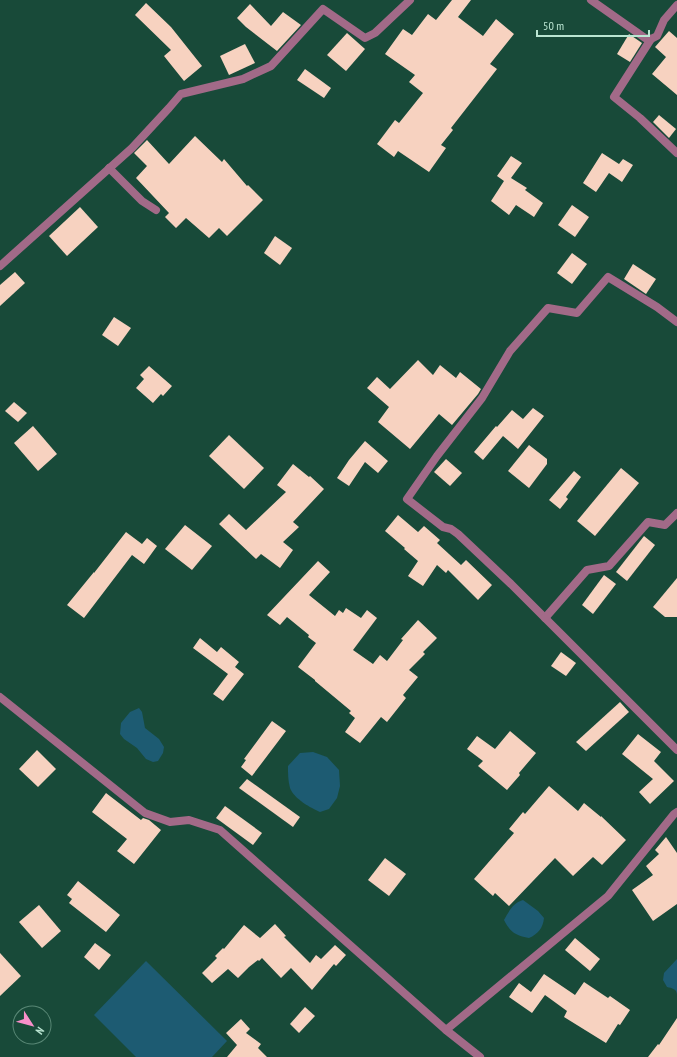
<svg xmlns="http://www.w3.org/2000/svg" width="677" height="1057" font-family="'PT Sans Narrow',sans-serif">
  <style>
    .water { fill: #1d5b72 }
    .building { fill: #f7d2c0 }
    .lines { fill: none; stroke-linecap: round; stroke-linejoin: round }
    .minor { stroke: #a26a88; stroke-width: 8 }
  </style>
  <rect width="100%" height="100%" fill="#184a39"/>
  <g class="water">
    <polygon points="139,708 142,712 145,728 159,739 164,747 163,753 158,761 153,762 146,759 137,748 124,739 120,734 121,723 130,712"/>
    <path d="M313,752l14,5 12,13 1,16 -3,12 -8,11 -9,3c-9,-4 -26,-13 -30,-24 -2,-7 -2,-15 -2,-22l12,-13z"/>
    <path d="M523,900l15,11 6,7c-1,10 -6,16 -15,20 -13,-2 -19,-6 -25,-18 5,-9 9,-17 19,-20z"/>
    <path d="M677,959v36c0,-6 -5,-7 -10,-8l-4,-7 1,-7z"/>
    <polygon points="146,961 227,1041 212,1057 136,1057 94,1015"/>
  </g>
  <g class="building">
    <polygon points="452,0 471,0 458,17 483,36 496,19 514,34 490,64 497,69 451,128 453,130 441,145 446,148 429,172 398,151 394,157 377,144 395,120 399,123 423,93 409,82 415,75 385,54 403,29 412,35 428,14 436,20"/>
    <polygon points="146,3 171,27 202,66 184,81 164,56 171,50 135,15"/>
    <polygon points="250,4 271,26 283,12 301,25 277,51 246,27 237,18"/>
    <polygon points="669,31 677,38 677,95 652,74 666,57 655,47"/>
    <polygon points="347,33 365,49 346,71 327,55"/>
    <polygon points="629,34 642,43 630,62 617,54"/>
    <polygon points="245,44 255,63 229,75 220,56"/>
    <polygon points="305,69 331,88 324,98 297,80"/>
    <polygon points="659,115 676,129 669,138 653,122"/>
    <polygon points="195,136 222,162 224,159 247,186 248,185 263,200 227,236 219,228 209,238 186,218 176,228 165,217 169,213 136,178 147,166 134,153 147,140 169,164"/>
    <polygon points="602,153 619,164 623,159 633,165 622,182 609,173 596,192 583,183"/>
    <polygon points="511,156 522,163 511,178 527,188 525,190 543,203 534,217 516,205 509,215 491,201 504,181 497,176"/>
    <polygon points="572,205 589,217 575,237 558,225"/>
    <polygon points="80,207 98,227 67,256 49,236"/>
    <polygon points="275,236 292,248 280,265 264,253"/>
    <polygon points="572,253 587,264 572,284 557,273"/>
    <polygon points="633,264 656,279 646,294 624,279"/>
    <polygon points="15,272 25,283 0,306 0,285"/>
    <polygon points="114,317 131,328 118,346 102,335"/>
    <polygon points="418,360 433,375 440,365 456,378 460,372 481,389 478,394 452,425 439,414 410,449 378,422 389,407 367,388 377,377 390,389"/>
    <polygon points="149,366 172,386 163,396 161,394 153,403 136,388 144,379 140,375"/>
    <polygon points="14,402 27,413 18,422 5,411"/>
    <polygon points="533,408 544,416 518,449 503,436 483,460 474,452 496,426 497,427 512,410 523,419"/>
    <polygon points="33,426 57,454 38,471 14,443"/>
    <polygon points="229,435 264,468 244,489 209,456"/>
    <polygon points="365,441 388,461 378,473 365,462 349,486 337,478 349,460"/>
    <polygon points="529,445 547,459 547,464 529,488 508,471"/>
    <polygon points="446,459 462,473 450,486 434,472"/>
    <polygon points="293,464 309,477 310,476 324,489 293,522 299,527 283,542 293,550 280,568 261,554 256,559 219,524 229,514 246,530 286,492 277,485"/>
    <polygon points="621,468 639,483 595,536 577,521"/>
    <polygon points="574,471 581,477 566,497 568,499 560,509 549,500"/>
    <polygon points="398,515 418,532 424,526 440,540 437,543 461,565 466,560 492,585 478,600 448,570 446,573 437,565 423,586 408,576 418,561 404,549 405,548 385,531"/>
    <polygon points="185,525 212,546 192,570 165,549"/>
    <polygon points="126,532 142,544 147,538 157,546 144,564 132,555 84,618 67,605 94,572 94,573"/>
    <polygon points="644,536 655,545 627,581 616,572"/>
    <polygon points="318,561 330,572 309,595 335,616 339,610 343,613 346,608 361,618 367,610 377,618 353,650 373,664 380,655 387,661 403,640 401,639 418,620 437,638 423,652 425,654 409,670 418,677 403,695 406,698 387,722 381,717 360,743 345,732 355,718 349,713 351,711 315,681 315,680 298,667 316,643 308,637 309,635 287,617 280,625 267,615"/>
    <polygon points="604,575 616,584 593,614 582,605"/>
    <polygon points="677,578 677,617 665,617 653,607"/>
    <polygon points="200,638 217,652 221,647 239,662 235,667 244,674 223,701 213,694 228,674 193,648"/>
    <polygon points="561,652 576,663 566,676 551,666"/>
    <polygon points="620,702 629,712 586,751 576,742"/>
    <polygon points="272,721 286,731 252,776 241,767 246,760 244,759"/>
    <polygon points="510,731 536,753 519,773 520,775 507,790 478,766 483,761 467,749 477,736 495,749"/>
    <polygon points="638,734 661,752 654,761 674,781 650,804 639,792 653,779 622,754"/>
    <polygon points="37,750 56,769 38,787 19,769"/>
    <polygon points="247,779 300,817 293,827 239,788"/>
    <polygon points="549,786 578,811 584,803 601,817 601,816 626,840 602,865 593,857 573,876 555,858 509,906 495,893 493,896 474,879 514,833 509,829 523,812 525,814"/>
    <polygon points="106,793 141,820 143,818 149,820 161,830 134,864 117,851 127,839 92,812"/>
    <polygon points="225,806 262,833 253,845 216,818"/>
    <polygon points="666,837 677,853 677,904 653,921 632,890 653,875 646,866 659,854 655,850"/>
    <polygon points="385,858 406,874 389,896 368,880"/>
    <polygon points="78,881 120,915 106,932 69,903 72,899 67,895"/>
    <polygon points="39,905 61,931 42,948 19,922"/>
    <polygon points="275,924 286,936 284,937 310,963 316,955 321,959 335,945 346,955 336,966 334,964 312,990 291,968 281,978 262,958 259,961 258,960 249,967 238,978 228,969 212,983 202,973 217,958 215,956 223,948 224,949 244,925 260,938"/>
    <polygon points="575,938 600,959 590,971 565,950"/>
    <polygon points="95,943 111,955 99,970 84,957"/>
    <polygon points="0,953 21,976 0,996"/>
    <polygon points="544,974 575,995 584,982 608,998 610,996 630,1010 620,1025 618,1024 606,1043 564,1017 567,1011 545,995 532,1013 509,997 519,983 531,992"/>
    <polygon points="305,1007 315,1016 299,1033 290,1024"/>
    <polygon points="677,1018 677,1057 648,1057 658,1044 659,1045"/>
    <polygon points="241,1019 250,1029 246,1033 261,1044 258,1048 267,1057 227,1057 237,1045 226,1033"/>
  </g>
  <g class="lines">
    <g class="minor">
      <polyline points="591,0 645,38 651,39 657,36 664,20 677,5"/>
      <polyline points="651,39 614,97 640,118 677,153"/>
      <polyline points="109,168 142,201 156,210"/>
      <polyline points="0,266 132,148 169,108 181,94 243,79 271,66 323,9 365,38 375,33 410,0"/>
      <polyline points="677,322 657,307 608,277 577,313 548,308 510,351 482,398 437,456 407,499 443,527 451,529 458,534 511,584 677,750"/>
      <polyline points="545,618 587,570 609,566 648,522 665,525 677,513"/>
      <polyline points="0,697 145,813 170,822 189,820 220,830 446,1030 480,1057"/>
      <polyline points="446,1030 608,896 674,814 677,812"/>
    </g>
  </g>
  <g transform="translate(32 1025) rotate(126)"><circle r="19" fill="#184a39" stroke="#598876"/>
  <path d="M0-3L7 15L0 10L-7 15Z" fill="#f98fca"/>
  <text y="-6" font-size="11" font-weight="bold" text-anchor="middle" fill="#bae5d2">N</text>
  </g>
  <path d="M537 30v6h112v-6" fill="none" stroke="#bae5d2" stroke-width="2"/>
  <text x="543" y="30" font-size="12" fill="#bae5d2" stroke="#184a39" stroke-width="3" paint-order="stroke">50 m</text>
</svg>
